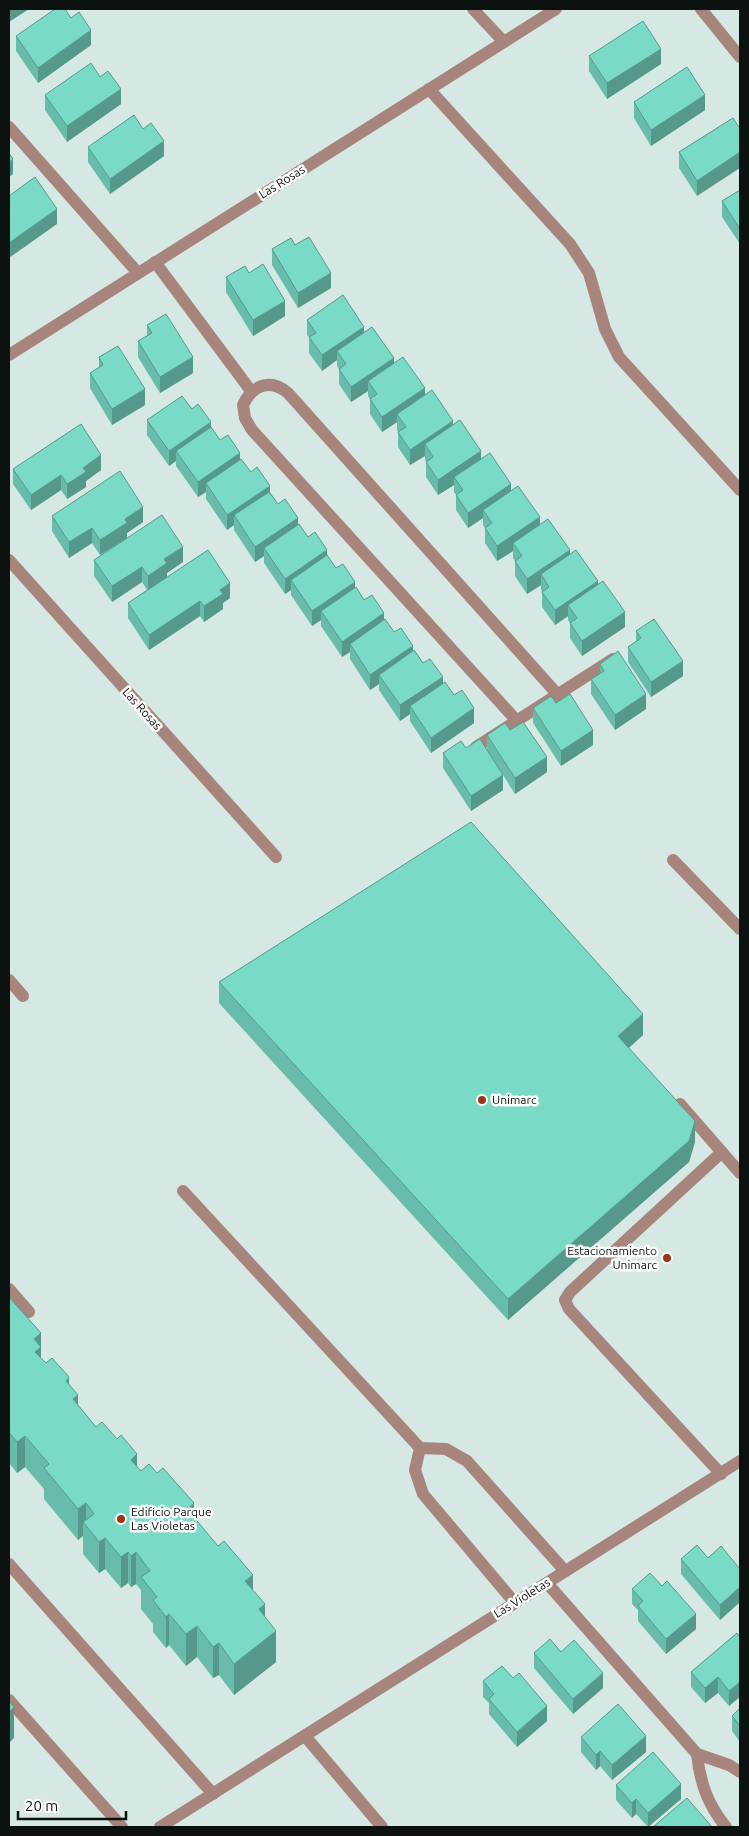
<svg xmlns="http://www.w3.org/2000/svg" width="749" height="1836" font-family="Ubuntu,sans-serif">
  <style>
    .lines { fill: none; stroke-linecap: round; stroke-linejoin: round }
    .service { stroke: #a7857c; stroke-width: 12 }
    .minor { stroke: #a7857c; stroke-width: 12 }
    .tertiary { stroke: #a7857c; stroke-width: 12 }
    .wall { fill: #68bcaa }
    .shaded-wall { fill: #55998b }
    .building { fill: #79dbc6; stroke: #55998b }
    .poi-dot { fill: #9d3615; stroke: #fff; stroke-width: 2 }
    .labels { text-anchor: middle; stroke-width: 5; stroke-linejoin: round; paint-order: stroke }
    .street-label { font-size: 12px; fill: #0b1210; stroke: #fff }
    .poi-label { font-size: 12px; fill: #0b1210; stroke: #fff; text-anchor: start }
  </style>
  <rect width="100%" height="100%" fill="#d6e8e3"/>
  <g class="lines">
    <g class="service">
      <polyline points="680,1104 740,1173"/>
      <polyline points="9,1289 29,1312"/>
      <polyline points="721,1474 569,1309 565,1300 570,1292 722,1152"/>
      <polyline points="9,1564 213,1794"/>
      <polyline points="9,1700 122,1827"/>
    </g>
    <g class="minor">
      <polyline points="473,9 504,42"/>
      <polyline points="701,9 740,57"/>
      <polyline points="429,89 570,244 589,273 605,329 619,357 740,490"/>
      <polyline points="9,127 138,273"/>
      <polyline points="155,262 251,391"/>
      <polyline points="9,560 276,857"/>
      <path d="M517,721l-265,-291 -7,-12 -2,-13c9,-20 28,-27 45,-12l270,302"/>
      <polyline points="476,747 613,659"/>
      <polyline points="673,860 740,929"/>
      <polyline points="9,980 23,996"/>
      <polyline points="183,1191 420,1448 446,1449 467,1461 565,1571"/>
      <polyline points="420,1448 415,1470 423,1494 515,1603"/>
      <polyline points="547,1583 697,1754 729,1765 740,1772"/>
      <polyline points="305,1736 382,1827"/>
      <path d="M697,1754c3,29 11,51 29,73"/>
    </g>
    <g class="tertiary">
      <polyline points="9,355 556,9"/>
      <polyline points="160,1827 740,1461"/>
    </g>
  </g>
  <g class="wall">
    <polygon points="16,36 91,45 38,83 16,51"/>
    <polygon points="589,56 661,64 607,99 589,71"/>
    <polygon points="100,77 121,104 67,142 45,110 45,95"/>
    <polygon points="634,102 705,110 651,146 634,118"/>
    <polygon points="733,118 697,196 679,168 679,152"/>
    <polygon points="88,147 164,156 110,194 88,162"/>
    <polygon points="740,190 740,244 722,217 722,201"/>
    <polygon points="295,245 331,288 298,308 272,265 272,249"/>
    <polygon points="249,273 285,316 253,336 226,292 226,277"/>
    <polygon points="307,320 364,332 453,425 481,458 511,491 540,525 570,554 598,585 625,627 582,656 570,638 570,623 568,620 568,616 555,625 542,607 542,592 541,589 541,585 527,594 515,576 515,561 513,558 513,551 497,561 485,543 485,528 483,525 483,518 468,528 456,510 456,495 454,492 454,485 438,495 426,477 426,462 425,459 425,456 410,465 398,447 398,432 397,429 397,422 382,432 370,414 370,399 368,396 368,391 351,402 339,384 339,369 337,366 337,360 322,371 309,353 309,337 307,335"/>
    <polygon points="147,325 193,373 160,393 138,357 138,341 147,336"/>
    <polygon points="99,357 145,405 112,425 90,388 90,373 99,367"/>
    <polygon points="192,409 211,427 220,440 270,492 278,504 298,524 308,537 327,556 336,568 355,588 364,600 384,620 394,632 413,651 423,663 443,684 474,723 431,753 410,721 410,714 400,721 379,690 379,684 370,690 350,659 350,652 342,657 321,626 321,620 312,626 291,595 291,590 285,594 264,563 264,556 255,562 234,530 234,525 227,530 206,499 206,492 198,497 176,466 176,461 169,466 147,435 147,420"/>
    <polygon points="13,469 101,470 86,481 86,487 67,499 61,490 31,510 13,484"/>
    <polygon points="52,516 143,522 127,533 127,538 100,555 92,543 69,558 52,531"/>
    <polygon points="94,560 183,562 167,573 167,577 230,598 223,603 223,609 204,622 200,616 149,650 128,618 128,603 147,590 142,582 112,602 94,576"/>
    <polygon points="636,631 683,676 651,697 628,662 628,647 636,641"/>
    <polygon points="600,664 646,709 615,730 591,694 591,679 600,674"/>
    <polygon points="556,703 593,745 561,766 533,723 533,708"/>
    <polygon points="510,730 547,772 515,794 503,775 503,790 471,811 443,768 443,753 466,748 487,750 487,735"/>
    <polygon points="219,982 643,1035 629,1048 695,1142 689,1162 508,1320 219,1003"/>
    <polygon points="9,1298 41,1333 41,1358 69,1386 78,1405 96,1427 141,1471 194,1518 253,1590 265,1617 276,1662 234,1695 219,1675 213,1678 197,1657 186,1666 169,1645 166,1648 153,1632 153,1624 141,1609 141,1590 136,1584 131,1587 128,1583 121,1588 105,1569 99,1573 83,1554 83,1536 78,1540 44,1499 44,1489 25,1467 17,1473 9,1463"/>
    <polygon points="708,1558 740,1569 740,1602 720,1620 681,1574 681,1559"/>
    <polygon points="632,1589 696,1629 666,1654 638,1621 638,1610 632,1604"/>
    <polygon points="737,1633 729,1706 718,1693 705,1703 691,1687 691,1672"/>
    <polygon points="561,1652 603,1688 573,1714 534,1668 534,1653"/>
    <polygon points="483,1681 547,1721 517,1747 489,1714 489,1703 483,1697"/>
    <polygon points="740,1708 740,1742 732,1731 732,1716"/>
    <polygon points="581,1737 646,1752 612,1780 600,1766 596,1770 581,1752"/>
    <polygon points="616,1785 681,1799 648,1827 636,1814 632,1818 616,1800"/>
  </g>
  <g class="shaded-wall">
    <polygon points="9,9 29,9 9,22"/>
    <polygon points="91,30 91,45 38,83 38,68"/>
    <polygon points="661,49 661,64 607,99 607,83"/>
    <polygon points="121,89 121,104 67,142 67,126"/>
    <polygon points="705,95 705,110 651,146 651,130"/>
    <polygon points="164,141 164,156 110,194 110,179"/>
    <polygon points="740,152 740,168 697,196 697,181"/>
    <polygon points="13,159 13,174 9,177 9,162"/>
    <polygon points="57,209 57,224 9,258 9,243"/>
    <polygon points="331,273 331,288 298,308 298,293"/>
    <polygon points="285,301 285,316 253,336 253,320"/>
    <polygon points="364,327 364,342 337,351 337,360 322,371 322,355"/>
    <polygon points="193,357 193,373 160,393 160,377"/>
    <polygon points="394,358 394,373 368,381 368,391 351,402 351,387"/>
    <polygon points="425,388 425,404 397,414 397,422 382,432 382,417"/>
    <polygon points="145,389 145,405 112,425 112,409"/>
    <polygon points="453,421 453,436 425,444 425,456 410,465 410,450"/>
    <polygon points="211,422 211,437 176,451 176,461 169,466 169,451"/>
    <polygon points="481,451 481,467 454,477 454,485 438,495 438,480"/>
    <polygon points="240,453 240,468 206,483 206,492 198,497 198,482"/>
    <polygon points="101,455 101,470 86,481 86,487 67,499 67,484 83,468"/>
    <polygon points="61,475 61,490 31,510 31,495"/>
    <polygon points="511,484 511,499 483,510 483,518 468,528 468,513"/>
    <polygon points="270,486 270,501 234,515 234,525 227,530 227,515"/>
    <polygon points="143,507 143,522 127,533 127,538 100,555 100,540 125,519"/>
    <polygon points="540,517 540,533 513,543 513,551 497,561 497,546"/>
    <polygon points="298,518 298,533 264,548 264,556 255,562 255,547"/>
    <polygon points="92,528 92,543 69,558 69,542"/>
    <polygon points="183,547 183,562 167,573 167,578 148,591 148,576 164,559"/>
    <polygon points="327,550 327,565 291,580 291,590 285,594 285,579"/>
    <polygon points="570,550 570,565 541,574 541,585 527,594 527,579"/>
    <polygon points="142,567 142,582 112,602 112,586"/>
    <polygon points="598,581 598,596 568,605 568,616 555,625 555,610"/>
    <polygon points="355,582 355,597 321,611 321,620 312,626 312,611"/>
    <polygon points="230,583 230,598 223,603 223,609 204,622 204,606 220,590"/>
    <polygon points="200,601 200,616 149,650 149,635"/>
    <polygon points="625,612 625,627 582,656 582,641"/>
    <polygon points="384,613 384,629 350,644 350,652 342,657 342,642"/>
    <polygon points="413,646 413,661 379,675 379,684 370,690 370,675"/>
    <polygon points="683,661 683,676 651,697 651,682"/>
    <polygon points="443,677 443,692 410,706 410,714 400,721 400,705"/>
    <polygon points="646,694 646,709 615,730 615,715"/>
    <polygon points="474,708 474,723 431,753 431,738"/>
    <polygon points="593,730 593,745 561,766 561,751"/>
    <polygon points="547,757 547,772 515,794 515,778"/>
    <polygon points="503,775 503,790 471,811 471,796"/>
    <polygon points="643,1014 643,1035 618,1057 618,1036"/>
    <polygon points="695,1121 695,1142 689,1162 508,1320 508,1299"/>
    <polygon points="41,1333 41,1378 35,1383 34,1339"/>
    <polygon points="69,1377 69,1409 66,1381"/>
    <polygon points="78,1395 78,1426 73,1399"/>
    <polygon points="25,1436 25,1467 17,1473 17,1442"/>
    <polygon points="137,1454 137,1486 131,1460"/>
    <polygon points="86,1503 86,1526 83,1522 83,1536 78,1540 78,1509"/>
    <polygon points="194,1503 194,1534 187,1509"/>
    <polygon points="105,1538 105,1569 99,1573 99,1542"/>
    <polygon points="128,1552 128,1583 121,1588 121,1557"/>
    <polygon points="136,1552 136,1584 131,1587 131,1556"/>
    <polygon points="253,1575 253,1606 245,1581"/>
    <polygon points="740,1587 740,1602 720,1620 720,1605"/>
    <polygon points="265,1604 265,1635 259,1609"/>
    <polygon points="169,1614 169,1645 166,1648 166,1617"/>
    <polygon points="696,1614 696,1629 666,1654 666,1639"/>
    <polygon points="197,1626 197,1657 186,1666 186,1634"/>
    <polygon points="276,1631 276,1662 234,1695 234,1664"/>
    <polygon points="219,1643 219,1675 213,1678 213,1647"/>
    <polygon points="603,1673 603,1688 573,1714 573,1699"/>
    <polygon points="718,1677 718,1693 705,1703 705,1688"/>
    <polygon points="740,1682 740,1697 729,1706 729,1691"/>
    <polygon points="547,1706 547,1721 517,1747 517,1732"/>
    <polygon points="14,1707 14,1738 9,1743 9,1712"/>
    <polygon points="646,1736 646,1752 612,1780 612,1765"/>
    <polygon points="600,1751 600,1766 596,1770 596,1755"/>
    <polygon points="681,1784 681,1799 648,1827 648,1813"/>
    <polygon points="636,1799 636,1814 632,1818 632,1803"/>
  </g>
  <g class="building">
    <polygon points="55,9 65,9 71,18 79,12 91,30 38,68 16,36"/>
    <polygon points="643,21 661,49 607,83 589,56"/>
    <polygon points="91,63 100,77 108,71 121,89 67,126 45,95"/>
    <polygon points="687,67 705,95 651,130 634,102"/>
    <polygon points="134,115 143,129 151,123 164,141 110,179 88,147"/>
    <polygon points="733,118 740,129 740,152 697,181 679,152"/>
    <polygon points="9,153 13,159 9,162"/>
    <polygon points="35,177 57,209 9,243 9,196"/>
    <polygon points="740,190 740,229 722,201"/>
    <polygon points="309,237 331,273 298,293 272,249 291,238 295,245"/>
    <polygon points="263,264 285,301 253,320 226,277 245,266 249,273"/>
    <polygon points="343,295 364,327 322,355 309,337 316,333 307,320"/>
    <polygon points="166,314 193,357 160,377 138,341 152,333 147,325"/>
    <polygon points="372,327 394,358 351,387 339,369 346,364 337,351"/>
    <polygon points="118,346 145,389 112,409 90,373 103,365 99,357"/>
    <polygon points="403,357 425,388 382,417 370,399 377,394 368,381"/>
    <polygon points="432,390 453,421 410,450 398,432 406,427 397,414"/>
    <polygon points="182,396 192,409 198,404 211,422 169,451 147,420"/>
    <polygon points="460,420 481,451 438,480 426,462 433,457 425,444"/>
    <polygon points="81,424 101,455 83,468 86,472 67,484 61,475 31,495 13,469"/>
    <polygon points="211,427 220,440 228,435 240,453 198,482 176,451"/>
    <polygon points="490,453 511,484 468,513 456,495 463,490 454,477"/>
    <polygon points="241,459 251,472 257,467 270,486 227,515 206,483"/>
    <polygon points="120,471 143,507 125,519 127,523 100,540 92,528 69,542 52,516"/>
    <polygon points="518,486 540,517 497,546 485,528 492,523 483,510"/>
    <polygon points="269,492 278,504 285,499 298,518 255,547 234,515"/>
    <polygon points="162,515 183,547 164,559 167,563 148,576 142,567 112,586 94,560"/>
    <polygon points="548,519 570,550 527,579 515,561 522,556 513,543"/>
    <polygon points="299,524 308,537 315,532 327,550 285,579 264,548"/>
    <polygon points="208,550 230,583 220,590 223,594 204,606 200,601 149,635 128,603"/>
    <polygon points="576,550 598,581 555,610 542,592 549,587 541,574"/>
    <polygon points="327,555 336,568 343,564 355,582 312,611 291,580"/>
    <polygon points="603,581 625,612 582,641 570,623 577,618 568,605"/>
    <polygon points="356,587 364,600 372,595 384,613 342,642 321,611"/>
    <polygon points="385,619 394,632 401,628 413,646 370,675 350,644"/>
    <polygon points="654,619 683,661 651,682 628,647 641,638 636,631"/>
    <polygon points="414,650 423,663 430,659 443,677 400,705 379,675"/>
    <polygon points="618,651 646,694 615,715 591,679 604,671 600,664"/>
    <polygon points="445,682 454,695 462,690 474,708 431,738 410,706"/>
    <polygon points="570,694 593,730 561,751 533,708 551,696 556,703"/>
    <polygon points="523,722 547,757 515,778 487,735 505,723 510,730"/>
    <polygon points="480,739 503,775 471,796 443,753 461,741 466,748"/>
    <polygon points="471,822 643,1014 618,1036 695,1121 689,1141 508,1299 219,982"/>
    <polygon points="9,1297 41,1333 34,1339 41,1347 35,1352 46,1363 52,1358 69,1377 66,1381 78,1395 73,1399 96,1427 102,1422 117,1439 121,1435 137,1454 131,1460 141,1471 149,1464 157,1473 163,1468 194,1503 187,1509 218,1546 224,1541 253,1575 245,1581 265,1604 259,1609 276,1631 234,1664 219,1643 213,1647 197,1626 186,1634 169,1614 166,1617 153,1600 157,1597 141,1577 150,1571 136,1552 131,1556 128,1552 121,1557 105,1538 99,1542 83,1522 94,1514 86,1503 78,1509 44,1468 49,1464 25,1436 17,1442 9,1432"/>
    <polygon points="697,1545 708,1558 721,1546 740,1569 740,1587 720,1605 681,1559"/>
    <polygon points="650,1573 662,1586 667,1581 696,1614 666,1639 638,1606 643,1601 632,1589"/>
    <polygon points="737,1633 740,1637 740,1682 729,1691 718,1677 705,1688 691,1672"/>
    <polygon points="550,1639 561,1652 574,1640 603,1673 573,1699 534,1653"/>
    <polygon points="502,1666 513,1678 519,1673 547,1706 517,1732 489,1699 494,1694 483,1681"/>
    <polygon points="9,1701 14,1707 9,1712"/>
    <polygon points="618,1704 646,1736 612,1765 600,1751 596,1755 581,1737"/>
    <polygon points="740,1708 740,1726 732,1716"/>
    <polygon points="653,1752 681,1784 648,1813 636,1799 632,1803 616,1785"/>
    <polygon points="687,1798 712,1827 653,1827"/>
  </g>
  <g class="poi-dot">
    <circle cx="482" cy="1100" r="5"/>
    <circle cx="667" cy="1258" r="5"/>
    <circle cx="121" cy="1519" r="5"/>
  </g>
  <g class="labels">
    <g class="street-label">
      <text transform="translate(282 182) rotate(-32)" y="4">Las Rosas</text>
      <text transform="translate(142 709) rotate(48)" y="4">Las Rosas</text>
      <text transform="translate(522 1598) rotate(-32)" y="4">Las Violetas</text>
    </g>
    <g class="poi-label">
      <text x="492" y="1104">Unimarc</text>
      <text x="657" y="1255" text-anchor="end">Estacionamiento<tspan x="657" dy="14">Unimarc</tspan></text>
      <text x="131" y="1516">Edificio Parque<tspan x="131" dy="14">Las Violetas</tspan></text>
    </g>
  </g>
  <rect width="749" height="1836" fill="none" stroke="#0b1210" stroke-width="20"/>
  <path d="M18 1811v8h108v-8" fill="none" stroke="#0b1210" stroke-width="2.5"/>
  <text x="25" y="1811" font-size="15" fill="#0b1210" stroke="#ffffff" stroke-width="4" paint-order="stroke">20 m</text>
</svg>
